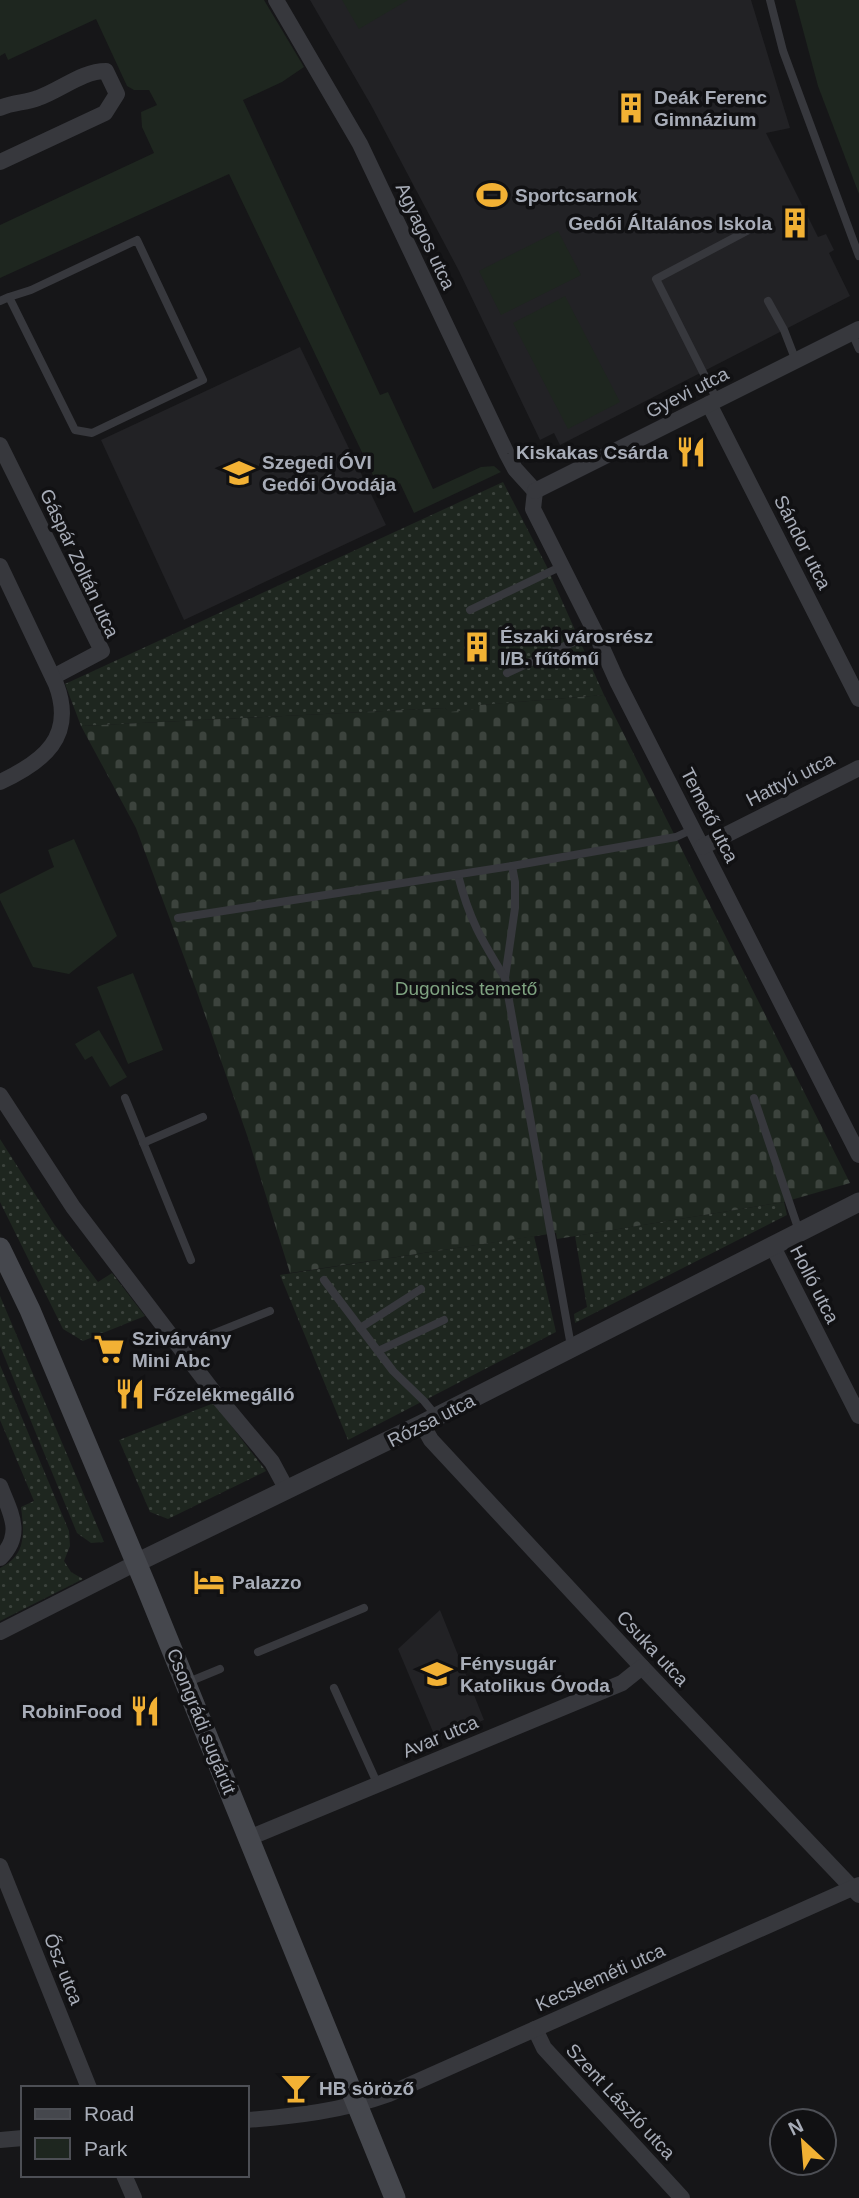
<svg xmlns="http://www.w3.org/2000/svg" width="859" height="2198" font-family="Helvetica,sans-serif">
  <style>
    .built { fill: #222225 }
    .grass { fill: url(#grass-dots) }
    .cemetery { fill: url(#cemetery-stones) }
    .green { fill: #1e261f }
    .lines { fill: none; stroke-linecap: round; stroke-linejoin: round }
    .service { stroke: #37383d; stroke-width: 8 }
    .minor { stroke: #37383d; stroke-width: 16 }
    .tertiary { stroke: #37383d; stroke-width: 19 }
    .secondary { stroke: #45474d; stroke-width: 21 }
    .labels { text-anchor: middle; stroke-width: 7; stroke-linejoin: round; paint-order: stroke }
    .poi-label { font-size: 19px; font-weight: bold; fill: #a8adb8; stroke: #111113; text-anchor: start }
    .street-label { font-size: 19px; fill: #a8adb8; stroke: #111113 }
    .park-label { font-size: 19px; fill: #7fa381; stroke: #111113 }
  </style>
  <defs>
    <pattern id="grass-dots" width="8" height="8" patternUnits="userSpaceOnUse" patternTransform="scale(1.75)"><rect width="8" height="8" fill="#1e261f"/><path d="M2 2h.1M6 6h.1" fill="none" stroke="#3c433d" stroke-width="1.8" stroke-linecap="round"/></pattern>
    <pattern id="cemetery-stones" width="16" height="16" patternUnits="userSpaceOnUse" patternTransform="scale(1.75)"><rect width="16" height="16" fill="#1e261f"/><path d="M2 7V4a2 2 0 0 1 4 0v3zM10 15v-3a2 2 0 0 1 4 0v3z" fill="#3c433d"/></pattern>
  </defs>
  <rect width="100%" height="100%" fill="#161618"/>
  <g class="built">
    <polygon points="310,0 751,0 790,128 766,133 818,237 826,234 834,250 829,253 850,296 560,445 554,433 540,440 459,271 371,105"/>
    <polygon points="300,347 386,525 184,620 101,440"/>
    <polygon points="440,1610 484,1720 436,1739 398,1649"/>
  </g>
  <g class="grass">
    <polygon points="503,482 546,565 604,695 481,705 477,709 450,713 445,708 81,726 65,684"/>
    <polygon points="0,1139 54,1224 98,1282 112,1273 145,1316 83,1341 63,1329 0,1202"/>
    <polygon points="784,1202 787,1215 575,1323 574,1314 587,1307 575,1236"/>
    <polygon points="534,1236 556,1332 348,1440 280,1275"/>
    <polygon points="0,1296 104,1542 91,1543 77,1533 0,1346"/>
    <path d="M0,1365l69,166 1,15 -6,15 7,11 12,7 -83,42v-53c27,-13 24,-35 21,-61l13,-6 -34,-81z"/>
    <polygon points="214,1403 266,1471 168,1519 150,1512 119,1440"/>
  </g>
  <polygon class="cemetery" points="604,695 850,1183 784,1202 557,1239 556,1233 290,1273 248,1138 197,992 136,828 81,726 445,708 450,712 476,709 480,705"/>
  <g class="green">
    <polygon points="0,0 264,0 304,67 282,82 243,100 380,395 388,392 433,489 481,467 494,466 501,472 414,513 400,483 381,492 229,174 0,278 0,225 154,153 142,127 141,112 157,105 149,90 134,90 127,86 96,19 8,60 5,53 0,56"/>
    <polygon points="342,0 408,0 359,29"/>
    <polygon points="795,0 859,0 859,194 818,86"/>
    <polygon points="558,231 581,275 501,315 479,271"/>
    <polygon points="565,296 620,402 568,429 513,323"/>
    <polygon points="74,839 117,936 69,974 33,967 0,900 0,894 54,867 48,850"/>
    <polygon points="133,973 163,1050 128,1064 97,987"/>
    <polygon points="99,1030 127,1077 110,1087 92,1056 85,1060 75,1044"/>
  </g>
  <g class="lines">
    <g class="service">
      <polyline points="770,0 783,51 859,256"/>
      <polyline points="0,301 9,297 75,430 92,433 203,380 137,240 31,290 9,297"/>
      <polyline points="768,301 784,330 796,361"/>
      <polyline points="852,333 859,349"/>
      <polyline points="717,400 656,279 762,223"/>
      <polyline points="470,610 562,566"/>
      <polyline points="507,673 595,632"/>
      <polyline points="512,866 515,882 515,908 505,978 571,1346"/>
      <path d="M458,875c11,44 23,64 47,103"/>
      <polyline points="178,918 512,866 676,837 693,829"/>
      <polyline points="125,1098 191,1260"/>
      <polyline points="754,1098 799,1231"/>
      <polyline points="143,1143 203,1117"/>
      <polyline points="324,1280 393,1371 424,1401 437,1417"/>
      <polyline points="360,1328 421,1289"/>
      <polyline points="180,1347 270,1311"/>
      <polyline points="378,1351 444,1320"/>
      <polyline points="258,1652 364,1608"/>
      <polyline points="186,1683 220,1669"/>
      <polyline points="334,1688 378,1785"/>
    </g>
    <g class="minor">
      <polyline points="276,0 360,144 507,454 515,469 535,491"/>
      <path d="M0,108c13,-6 26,-5 38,-10 23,-8 44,-27 68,-27l11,23 -12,19 -105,49"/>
      <polyline points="709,404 859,699"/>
      <polyline points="0,445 102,651 53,677"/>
      <polyline points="535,491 533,509 595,632 617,681 859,1155"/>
      <polyline points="535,491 859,329"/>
      <path d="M0,566l56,118c20,53 -13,78 -56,98"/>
      <polyline points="702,847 859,768"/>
      <polyline points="0,1095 73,1207 216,1395 272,1462 287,1490"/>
      <polyline points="772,1245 859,1416"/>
      <polyline points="422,1424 431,1440 642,1667 859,1895"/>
      <path d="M0,1486c11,28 24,48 0,72"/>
      <polyline points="0,1632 136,1563"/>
      <polyline points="249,1838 622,1683 642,1667"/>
      <polyline points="0,1866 89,2088"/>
      <polyline points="535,2029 544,2048 682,2198"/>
      <path d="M247,2120c49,-4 95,-9 142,-26l470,-209"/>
      <polyline points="0,2140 23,2138"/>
      <polyline points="124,2175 134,2198"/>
    </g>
    <polyline class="tertiary" points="136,1563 422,1424 859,1202"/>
    <polyline class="secondary" points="0,1248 30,1310 146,1586 395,2198"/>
  </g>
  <defs>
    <g id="building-bare" transform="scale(2.415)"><path d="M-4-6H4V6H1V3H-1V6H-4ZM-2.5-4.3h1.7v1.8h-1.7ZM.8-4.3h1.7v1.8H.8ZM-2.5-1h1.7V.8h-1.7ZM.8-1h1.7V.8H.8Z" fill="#f2b134" stroke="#111113" stroke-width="2.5" paint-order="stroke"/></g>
    <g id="stadium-bare" transform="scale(2.415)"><path d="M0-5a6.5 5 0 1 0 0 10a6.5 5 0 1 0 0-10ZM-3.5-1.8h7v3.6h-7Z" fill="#f2b134" stroke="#111113" stroke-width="2.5" paint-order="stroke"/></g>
    <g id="restaurant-bare" transform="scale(2.415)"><path d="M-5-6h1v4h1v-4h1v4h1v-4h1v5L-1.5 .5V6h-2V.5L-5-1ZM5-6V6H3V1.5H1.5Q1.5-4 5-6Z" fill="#f2b134" stroke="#111113" stroke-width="2.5" paint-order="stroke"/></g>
    <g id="school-bare" transform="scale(2.415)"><path d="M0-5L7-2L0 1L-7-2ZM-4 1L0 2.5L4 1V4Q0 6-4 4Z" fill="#f2b134" stroke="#111113" stroke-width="2.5" paint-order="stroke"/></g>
    <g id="supermarket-bare" transform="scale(2.415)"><path d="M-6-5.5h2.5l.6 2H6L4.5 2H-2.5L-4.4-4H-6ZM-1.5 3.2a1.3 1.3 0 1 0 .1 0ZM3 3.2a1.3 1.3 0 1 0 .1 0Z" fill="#f2b134" stroke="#111113" stroke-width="2.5" paint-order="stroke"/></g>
    <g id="hotel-bare" transform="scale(2.415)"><path d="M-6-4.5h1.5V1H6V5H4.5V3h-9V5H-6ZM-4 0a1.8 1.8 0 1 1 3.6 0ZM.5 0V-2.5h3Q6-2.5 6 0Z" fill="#f2b134" stroke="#111113" stroke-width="2.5" paint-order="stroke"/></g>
    <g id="bar-bare" transform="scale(2.415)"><path d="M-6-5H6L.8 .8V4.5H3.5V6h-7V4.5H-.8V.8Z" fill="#f2b134" stroke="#111113" stroke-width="2.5" paint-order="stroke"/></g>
  </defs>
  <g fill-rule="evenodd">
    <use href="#building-bare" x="631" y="108"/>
    <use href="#stadium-bare" x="492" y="195"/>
    <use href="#building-bare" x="795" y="223"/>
    <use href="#restaurant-bare" x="691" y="452"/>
    <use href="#school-bare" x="239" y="473"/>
    <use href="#building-bare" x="477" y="647"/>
    <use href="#supermarket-bare" x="109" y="1349"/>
    <use href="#restaurant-bare" x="130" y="1394"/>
    <use href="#hotel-bare" x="209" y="1582"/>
    <use href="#school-bare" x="437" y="1674"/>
    <use href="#restaurant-bare" x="145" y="1711"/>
    <use href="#bar-bare" x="296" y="2088"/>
  </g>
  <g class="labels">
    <g class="poi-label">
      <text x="654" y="104">Deák Ferenc<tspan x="654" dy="22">Gimnázium</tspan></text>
      <text x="515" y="202">Sportcsarnok</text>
      <text x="772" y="230" text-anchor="end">Gedói Általános Iskola</text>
      <text x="668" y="459" text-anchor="end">Kiskakas Csárda</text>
      <text x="262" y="469">Szegedi ÓVI<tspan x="262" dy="22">Gedói Óvodája</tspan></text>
      <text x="500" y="643">Északi városrész<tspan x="500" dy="22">I/B. fűtőmű</tspan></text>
      <text x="132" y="1345">Szivárvány<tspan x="132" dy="22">Mini Abc</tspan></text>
      <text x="153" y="1401">Főzelékmegálló</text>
      <text x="232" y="1589">Palazzo</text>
      <text x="460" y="1670">Fénysugár<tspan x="460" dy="22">Katolikus Óvoda</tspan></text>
      <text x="122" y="1718" text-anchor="end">RobinFood</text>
      <text x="319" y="2095">HB söröző</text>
    </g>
    <g class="street-label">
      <text transform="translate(426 236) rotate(65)" y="7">Agyagos utca</text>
      <text transform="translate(687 392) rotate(-27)" y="7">Gyevi utca</text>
      <text transform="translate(803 542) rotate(63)" y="7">Sándor utca</text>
      <text transform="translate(80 563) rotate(65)" y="7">Gáspár Zoltán utca</text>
      <text transform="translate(790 779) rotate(-27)" y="7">Hattyú utca</text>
      <text transform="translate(710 815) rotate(63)" y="7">Temető utca</text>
      <text transform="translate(815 1284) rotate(63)" y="7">Holló utca</text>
      <text transform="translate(431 1420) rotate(-27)" y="7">Rózsa utca</text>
      <text transform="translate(653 1648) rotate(47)" y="7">Csuka utca</text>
      <text transform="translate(202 1721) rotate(68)" y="7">Csongrádi sugárút</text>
      <text transform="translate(440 1736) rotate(-23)" y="7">Avar utca</text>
      <text transform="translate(64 1969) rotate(68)" y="7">Ősz utca</text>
      <text transform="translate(600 1977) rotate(-24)" y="7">Kecskeméti utca</text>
      <text transform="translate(621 2101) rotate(47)" y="7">Szent László utca</text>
    </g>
    <g class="park-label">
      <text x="466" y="995">Dugonics temető</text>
    </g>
  </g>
  <rect x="21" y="2086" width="228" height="91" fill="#111113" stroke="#4d4f55" stroke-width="2"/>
  <rect x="35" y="2109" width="35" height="10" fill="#45474d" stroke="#4d4f55" stroke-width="2"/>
  <text x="84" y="2121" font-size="21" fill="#a8adb8">Road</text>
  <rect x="35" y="2138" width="35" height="21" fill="#1e261f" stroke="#4d4f55" stroke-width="2"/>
  <text x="84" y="2156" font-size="21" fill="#a8adb8">Park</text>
  <g transform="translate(803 2142) rotate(334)"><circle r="33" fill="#111113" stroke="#4d4f55" stroke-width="2"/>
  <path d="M0-5L12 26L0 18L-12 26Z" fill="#f2b134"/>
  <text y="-10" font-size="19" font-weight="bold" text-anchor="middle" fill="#a8adb8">N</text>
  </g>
</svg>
